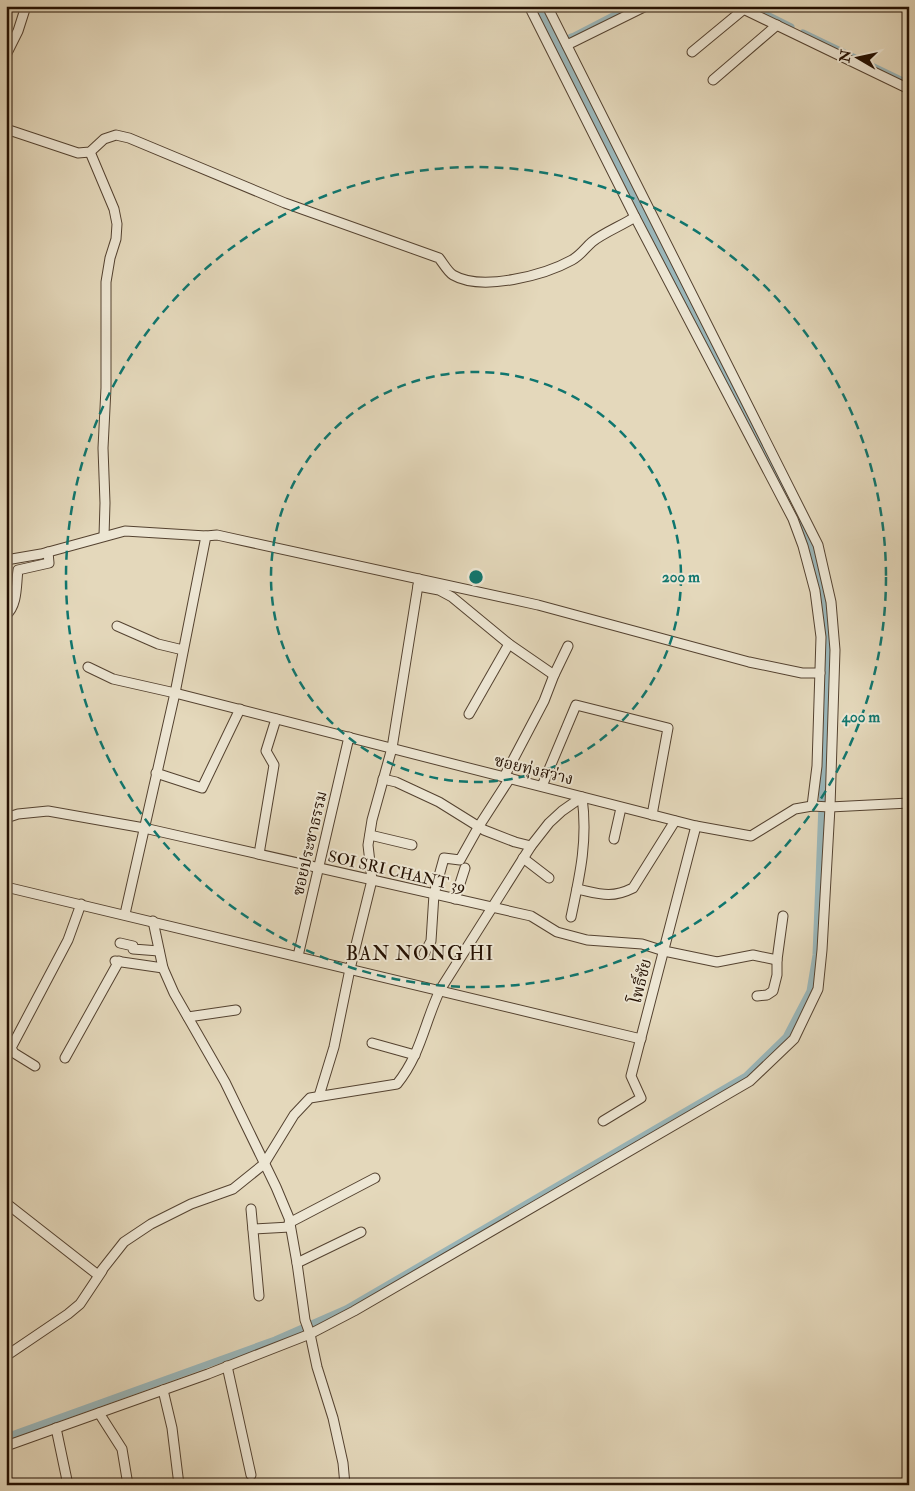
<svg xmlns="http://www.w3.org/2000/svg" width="915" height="1491" font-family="'IM FELL Double Pica','Noto Serif Thai',serif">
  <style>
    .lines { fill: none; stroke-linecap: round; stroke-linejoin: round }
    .canal { stroke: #9ab7bb; stroke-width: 7 }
    .minor-casing { stroke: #544230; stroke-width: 11 }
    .minor { stroke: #ede6d3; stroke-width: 9 }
    .ring { fill: none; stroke: #0f766e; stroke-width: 2.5; stroke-dasharray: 9 6 }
    .labels { text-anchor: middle; stroke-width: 4; stroke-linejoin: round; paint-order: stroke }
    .street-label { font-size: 16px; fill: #241002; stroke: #ede6d3 }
    .quarter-label { font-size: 19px; letter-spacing: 1px; fill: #241002; stroke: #ede6d3 }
    .centre { fill: #0f766e; stroke: #ede6d3; stroke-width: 2.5 }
    .ring-label { font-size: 15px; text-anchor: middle; font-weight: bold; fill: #0f766e; stroke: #ede6d3; stroke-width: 4; stroke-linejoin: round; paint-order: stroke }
  </style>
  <rect width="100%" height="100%" fill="#e4d8bb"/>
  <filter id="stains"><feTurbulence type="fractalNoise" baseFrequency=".004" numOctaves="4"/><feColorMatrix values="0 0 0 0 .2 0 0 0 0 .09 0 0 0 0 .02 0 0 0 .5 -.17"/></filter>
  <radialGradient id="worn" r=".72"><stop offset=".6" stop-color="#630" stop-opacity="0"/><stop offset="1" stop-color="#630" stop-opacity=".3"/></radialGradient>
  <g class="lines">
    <g class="canal">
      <polyline points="538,6 788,500"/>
      <polyline points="749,6 791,27"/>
      <polyline points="803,33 909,84"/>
      <polyline points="571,37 574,36 632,6"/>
      <polyline points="6,1437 275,1340 346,1309 746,1076 786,1037 810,991 816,955 828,654 824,604 812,548 795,514"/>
    </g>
    <g class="minor-casing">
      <g id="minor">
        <polyline points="529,6 635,217 793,519 803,546 815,591 821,637 817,766 812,806"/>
        <polyline points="737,6 909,89"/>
        <polyline points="567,45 646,6"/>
        <polyline points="692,52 744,9"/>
        <polyline points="6,55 18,31 26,6"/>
        <polyline points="713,80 777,25"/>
        <path d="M6,129l72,24 12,-1 14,-13 12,-4 13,3 156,65 154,55c4,5 9,14 14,17 29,17 92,0 119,-15 9,-5 13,-12 20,-18 11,-9 31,-17 43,-25"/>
        <polyline points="90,152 114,209 117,224 116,239 110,258 106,282 106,388 103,448 105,503 104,536"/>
        <polyline points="6,560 41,554 125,531 206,536"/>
        <polyline points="418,586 439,590 452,597 509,644 554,675"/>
        <path d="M6,615c12,-10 10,-31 12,-45l31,-7 -1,-11"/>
        <polyline points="117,626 158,644 183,650"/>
        <polyline points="88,667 113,679 175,693 696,826 751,836 795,809 812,806 830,807 909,803"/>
        <polyline points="469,714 509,644"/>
        <polyline points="156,773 202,788 240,709"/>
        <polyline points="504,777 544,701 554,675 568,646"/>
        <polyline points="383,779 396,782 439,802 484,830 515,842 531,846"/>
        <polyline points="542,786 576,705 668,728 652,815"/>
        <polyline points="6,818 18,814 48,811 144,828 531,916 557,932 587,940 642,944 664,951 717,962 753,955 777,960"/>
        <polyline points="370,835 412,845"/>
        <polyline points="614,839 621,808"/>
        <polyline points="259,854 274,765 266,751 276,719"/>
        <polyline points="523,858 549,878"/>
        <polyline points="6,887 641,1039"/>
        <path d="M577,889c23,5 34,10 56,-1l42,-67"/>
        <polyline points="455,899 465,868"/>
        <polyline points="125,914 175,693 206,536 217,535 538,605 749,662 802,673 820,673"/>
        <polyline points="153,921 163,968 174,993 225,1082 276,1187 289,1218 297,1263 305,1320 310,1334 317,1367 333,1418 343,1463 345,1485"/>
        <polyline points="120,943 133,946 133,949 159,951"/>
        <polyline points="424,954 431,941 434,894 444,858 460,860 479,826 510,778"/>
        <polyline points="298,956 349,737"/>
        <polyline points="115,961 163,968"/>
        <polyline points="757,996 767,995 773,991 777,975 777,960 783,916"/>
        <polyline points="188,1017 236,1010"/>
        <polyline points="372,1043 415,1055"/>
        <polyline points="65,1058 119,961"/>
        <polyline points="35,1066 14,1053 11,1048 68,940 81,904"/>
        <polyline points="319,1096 334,1047 350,969 372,880 368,845 372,820 392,748 419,579"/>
        <polyline points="603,1121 641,1098 631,1076 696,826"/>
        <path d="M6,1203l92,72 26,-33 27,-18 40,-20 42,-15 31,-25 30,-49 16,-17 87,-14c24,-30 27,-60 43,-94l91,-144 18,-23 13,-12 20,-14c6,43 -2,78 -11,120"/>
        <polyline points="251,1209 259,1296"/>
        <polyline points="289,1223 375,1178"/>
        <polyline points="253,1229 290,1227"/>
        <polyline points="297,1263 361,1232"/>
        <polyline points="6,1356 68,1314 80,1304 102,1271"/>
        <polyline points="227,1366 251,1475"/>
        <polyline points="163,1390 172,1428 179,1485"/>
        <polyline points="99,1413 122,1449 128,1485"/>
        <polyline points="56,1428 68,1485"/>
        <polyline points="6,1446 208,1374 310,1334 354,1311 750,1081 794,1039 818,989 822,950 830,807 835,650 831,602 818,545 547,6"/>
      </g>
    </g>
    <use href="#minor" class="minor"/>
  </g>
  <g class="ring">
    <circle cx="476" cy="577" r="205"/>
    <circle cx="476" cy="577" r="410"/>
  </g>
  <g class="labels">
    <g class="street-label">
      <text transform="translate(534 769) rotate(14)" y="6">ซอยทุ่งสว่าง</text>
      <text transform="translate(309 843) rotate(-77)" y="6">ซอยประชาธรรม</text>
      <text transform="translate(397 871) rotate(13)" y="6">SOI SRI CHANT 39</text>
      <text transform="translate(640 981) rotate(-76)" y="6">โพธิ์ชัย</text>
    </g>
    <g class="quarter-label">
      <text x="420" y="960">BAN NONG HI</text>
    </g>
  </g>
  <circle cx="476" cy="577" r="8" class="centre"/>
  <g class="ring-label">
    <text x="681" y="582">200 m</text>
    <text x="861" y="722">400 m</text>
  </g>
  <rect width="915" height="1491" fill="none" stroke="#e4d8bb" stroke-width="25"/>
  <rect x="8" y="8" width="900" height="1476" fill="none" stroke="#241002" stroke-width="2.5"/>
  <rect x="12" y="12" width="890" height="1466" fill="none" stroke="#241002"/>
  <g transform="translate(858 58) rotate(279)" stroke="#ede6d3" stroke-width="4" paint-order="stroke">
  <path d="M0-4L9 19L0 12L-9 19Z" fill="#241002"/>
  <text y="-8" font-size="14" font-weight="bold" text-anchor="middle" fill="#241002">N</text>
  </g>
  <rect width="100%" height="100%" filter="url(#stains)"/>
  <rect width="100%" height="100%" fill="url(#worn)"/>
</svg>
